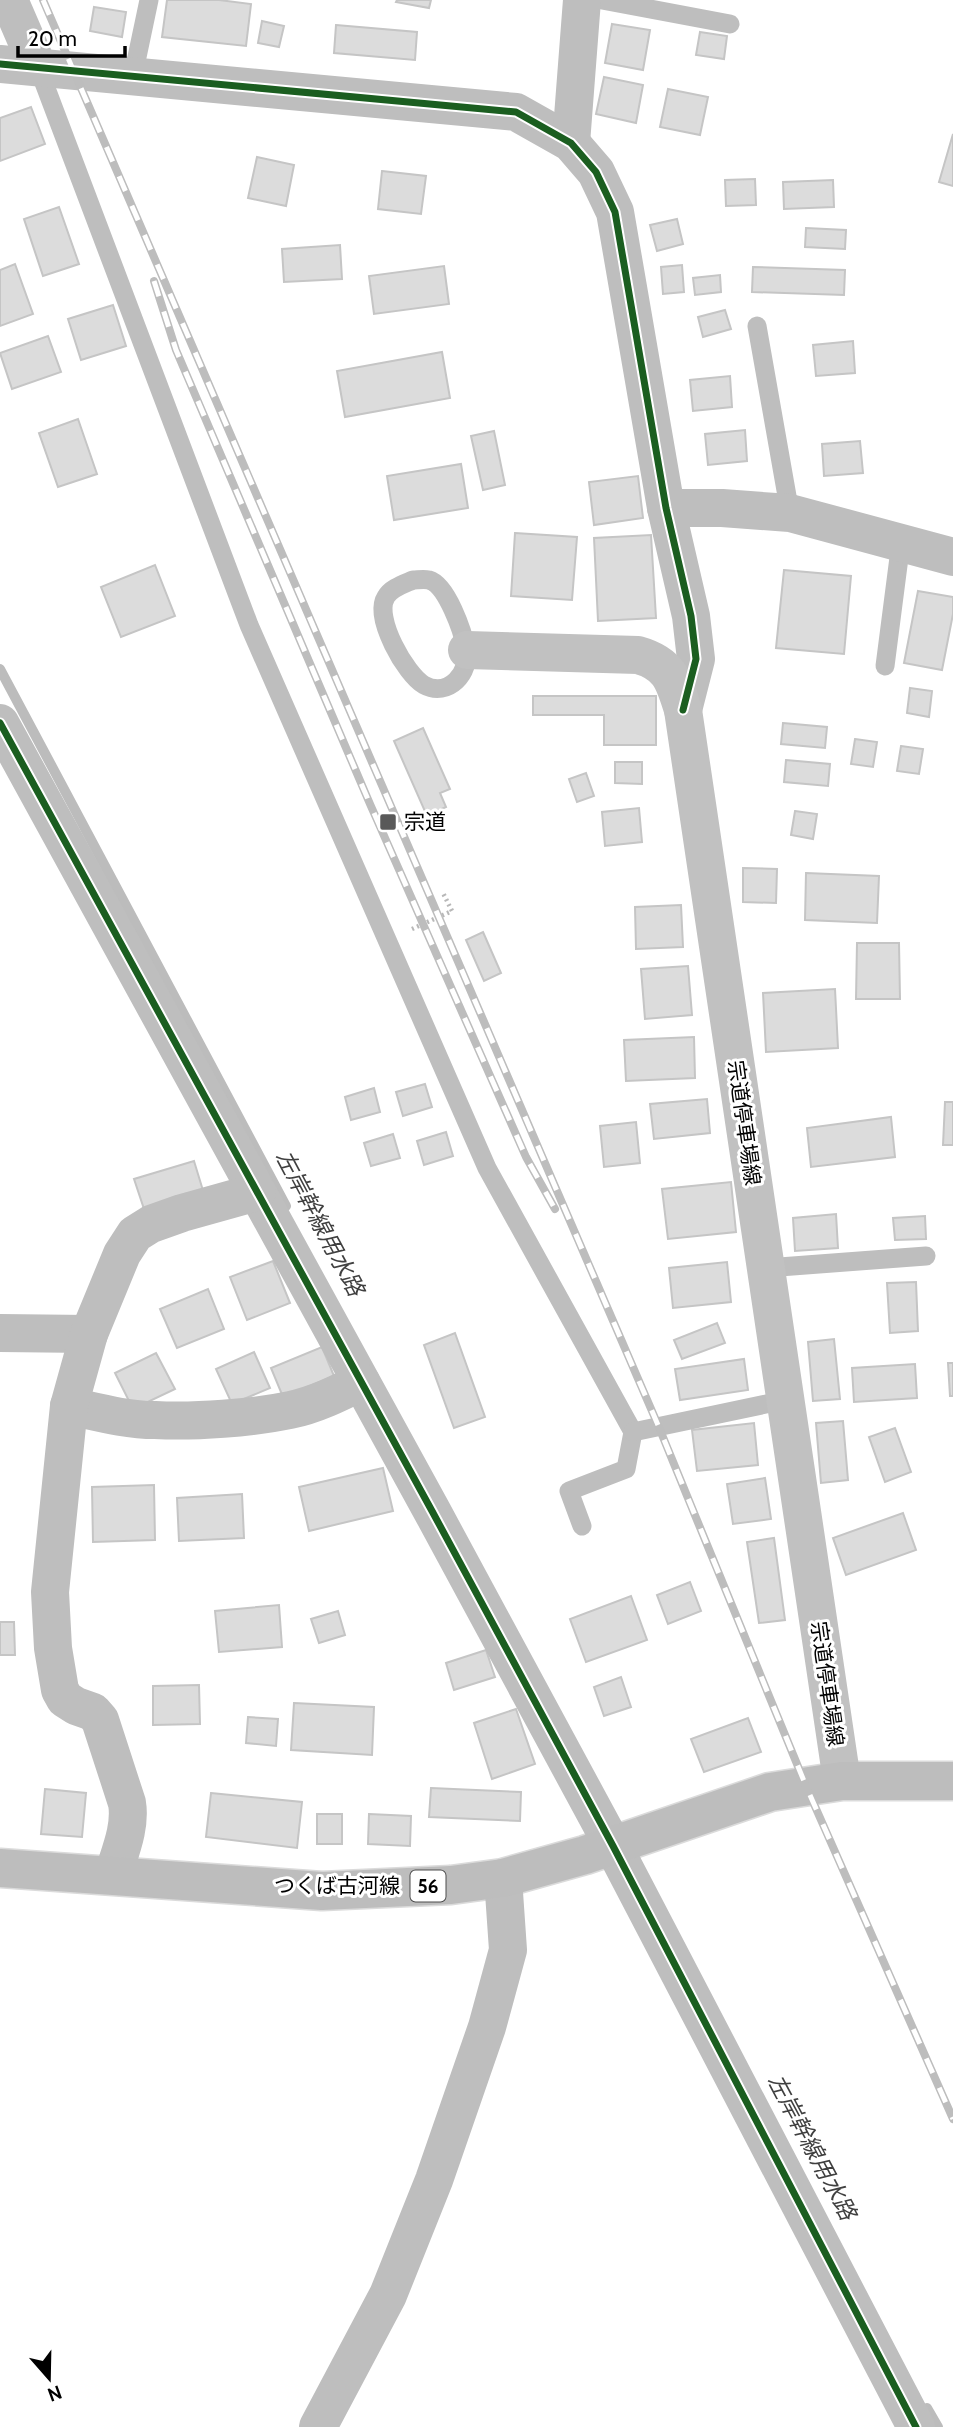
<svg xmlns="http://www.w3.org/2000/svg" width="953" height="2427" font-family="Cabin,'Noto Sans JP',sans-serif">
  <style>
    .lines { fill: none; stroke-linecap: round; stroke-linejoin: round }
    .stream { stroke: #bcbcbc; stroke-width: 10 }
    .building { fill: #dcdcdc; stroke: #c5c5c5; stroke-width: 2 }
    .primary-casing { stroke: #dbdbdb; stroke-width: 41 }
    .path { stroke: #b8b8b8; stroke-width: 4.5; stroke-dasharray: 2 3.5; stroke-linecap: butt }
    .service { stroke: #bebebe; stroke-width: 19 }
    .minor { stroke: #bebebe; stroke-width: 38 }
    .secondary { stroke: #c1c1c1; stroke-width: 38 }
    .primary { stroke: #bdbdbd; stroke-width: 38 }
    .rail-casing { stroke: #bdbdbd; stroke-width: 8 }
    .rail { stroke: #fff; stroke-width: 5; stroke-dasharray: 16; stroke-linecap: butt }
    .cycleway-casing { stroke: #fff; stroke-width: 11 }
    .cycleway { stroke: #1b5e20; stroke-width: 7 }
    .poi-dot { fill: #595959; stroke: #fff; stroke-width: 2.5 }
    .labels { text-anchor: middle; stroke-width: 6; stroke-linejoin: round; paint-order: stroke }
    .shield { fill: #fff; stroke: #4c4c4c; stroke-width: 2 }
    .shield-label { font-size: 19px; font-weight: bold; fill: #000 }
    .poi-label { font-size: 21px; fill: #000; stroke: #fff; text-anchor: start }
    .street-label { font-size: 21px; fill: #000; stroke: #fff }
    .water-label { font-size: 23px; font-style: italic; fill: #404040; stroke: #fff }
  </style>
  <rect width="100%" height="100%" fill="#fff"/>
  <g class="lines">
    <g class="stream">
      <polyline points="0,669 286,1206"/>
      <polyline points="927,2408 938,2427"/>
    </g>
  </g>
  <g class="building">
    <polygon points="167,0 219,0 251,4 246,46 162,37"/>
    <polygon points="397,0 431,0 429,8 396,2"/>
    <polygon points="94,7 126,12 122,37 90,31"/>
    <polygon points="262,21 284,26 279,47 258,43"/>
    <polygon points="612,24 650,30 643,70 605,63"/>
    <polygon points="336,25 417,32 415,60 334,53"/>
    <polygon points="700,32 727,36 724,59 696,55"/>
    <polygon points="604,77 643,85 636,123 596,114"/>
    <polygon points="668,89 708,97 700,135 660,127"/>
    <polygon points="31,107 45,144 0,161 0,118"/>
    <polygon points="953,134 953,186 939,182"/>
    <polygon points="257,157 294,165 286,206 248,198"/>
    <polygon points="382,171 426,176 421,214 378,209"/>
    <polygon points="755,179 756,205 726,206 725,180"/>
    <polygon points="833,180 834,207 784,209 783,182"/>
    <polygon points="59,207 79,264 43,276 24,219"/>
    <polygon points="677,219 683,244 657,251 650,225"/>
    <polygon points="806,228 846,230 845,249 805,247"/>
    <polygon points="340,245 342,279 284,282 282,249"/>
    <polygon points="15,264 33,314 0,326 0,270"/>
    <polygon points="682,265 684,292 663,294 661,267"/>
    <polygon points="444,266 449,304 374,314 369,276"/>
    <polygon points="753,267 845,270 844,295 752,292"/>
    <polygon points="720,275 721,292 695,295 693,278"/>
    <polygon points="113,305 126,346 81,360 68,319"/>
    <polygon points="725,310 731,329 703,337 698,317"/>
    <polygon points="48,336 61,372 12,389 0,353"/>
    <polygon points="853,341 855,373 816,376 813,345"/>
    <polygon points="442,352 450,398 345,417 337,371"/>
    <polygon points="730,376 732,407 693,411 690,380"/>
    <polygon points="78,419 97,474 58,487 39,433"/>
    <polygon points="745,430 747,461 708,465 705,434"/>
    <polygon points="494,431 505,485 483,490 471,436"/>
    <polygon points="860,441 863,473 824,476 822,444"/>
    <polygon points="461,464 468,508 394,520 387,476"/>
    <polygon points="638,476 643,518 594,525 589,482"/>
    <polygon points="515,533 577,537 572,600 511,596"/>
    <polygon points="651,535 656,618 598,621 594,538"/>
    <polygon points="155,565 175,616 121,637 101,587"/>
    <polygon points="784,570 851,576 844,654 776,648"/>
    <polygon points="918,591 953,597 953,614 942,670 904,663"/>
    <polygon points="910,688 932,691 929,717 907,713"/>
    <polygon points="533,696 656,696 656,745 604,745 604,715 533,715"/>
    <polygon points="783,723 827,727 825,748 781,744"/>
    <polygon points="423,728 450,789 440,793 446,807 427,816 394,741"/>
    <polygon points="855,739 877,742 873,767 851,764"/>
    <polygon points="901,746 923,749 919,774 897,771"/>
    <polygon points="786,760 830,764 828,786 784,782"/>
    <polygon points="615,762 642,762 642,784 615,783"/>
    <polygon points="586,773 594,796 577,802 569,779"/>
    <polygon points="639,808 642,842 605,846 602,812"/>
    <polygon points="795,811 817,814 813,839 791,835"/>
    <polygon points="743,868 777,869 776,903 743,902"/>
    <polygon points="806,873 879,876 877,923 805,920"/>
    <polygon points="681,905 683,947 636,949 635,907"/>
    <polygon points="483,932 501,973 484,981 466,940"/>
    <polygon points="857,943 899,943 900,999 856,999"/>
    <polygon points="688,966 692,1015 645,1019 641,969"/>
    <polygon points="835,989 838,1048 766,1052 763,993"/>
    <polygon points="694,1037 695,1078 626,1081 624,1040"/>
    <polygon points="425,1084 432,1107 403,1116 396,1092"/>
    <polygon points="374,1088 380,1112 351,1120 345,1097"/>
    <polygon points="707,1099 710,1133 654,1139 650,1104"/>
    <polygon points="945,1102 953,1102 953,1145 943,1145"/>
    <polygon points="891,1117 895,1157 811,1167 807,1128"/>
    <polygon points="636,1122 640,1163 604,1167 600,1126"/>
    <polygon points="446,1132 453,1156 424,1165 417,1141"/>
    <polygon points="393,1134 400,1158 371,1166 364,1143"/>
    <polygon points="194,1161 205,1197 146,1215 134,1179"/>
    <polygon points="731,1182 736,1232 668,1239 662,1189"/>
    <polygon points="836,1214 838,1248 795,1251 793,1218"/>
    <polygon points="925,1216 926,1239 895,1240 893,1218"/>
    <polygon points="273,1261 290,1303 247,1320 230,1277"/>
    <polygon points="727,1262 731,1302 673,1308 669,1268"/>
    <polygon points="916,1282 918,1331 890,1333 887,1283"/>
    <polygon points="208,1289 224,1329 177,1348 160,1309"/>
    <polygon points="717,1323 725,1343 682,1359 674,1340"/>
    <polygon points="455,1333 485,1417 454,1428 424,1345"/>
    <polygon points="834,1339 840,1399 813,1401 808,1342"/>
    <polygon points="322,1347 334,1376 283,1397 271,1368"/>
    <polygon points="254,1352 270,1388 232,1404 216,1369"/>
    <polygon points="156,1353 175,1389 133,1409 115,1373"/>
    <polygon points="744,1359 748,1390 680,1400 675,1369"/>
    <polygon points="948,1363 953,1363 953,1396 950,1396"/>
    <polygon points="915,1364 917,1398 854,1402 852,1368"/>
    <polygon points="843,1421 848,1480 821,1483 816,1423"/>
    <polygon points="754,1423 758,1465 697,1471 692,1430"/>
    <polygon points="895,1428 911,1472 885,1482 869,1437"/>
    <polygon points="383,1468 393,1511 309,1531 299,1487"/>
    <polygon points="765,1478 771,1519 733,1524 727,1484"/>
    <polygon points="154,1485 155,1540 93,1542 92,1487"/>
    <polygon points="242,1494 244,1538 179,1541 177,1498"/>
    <polygon points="903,1513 916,1550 846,1575 833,1538"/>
    <polygon points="774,1538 785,1620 759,1623 747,1542"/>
    <polygon points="690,1582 701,1611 668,1624 657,1595"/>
    <polygon points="631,1596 647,1640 586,1662 570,1619"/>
    <polygon points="279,1605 282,1647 219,1652 215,1611"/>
    <polygon points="338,1611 345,1635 319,1643 311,1619"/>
    <polygon points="0,1622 14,1622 15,1655 0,1655"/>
    <polygon points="486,1650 495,1677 454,1690 446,1663"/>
    <polygon points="621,1677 631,1707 604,1716 594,1687"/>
    <polygon points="199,1685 200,1724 153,1725 153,1686"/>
    <polygon points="294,1703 374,1707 372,1755 291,1750"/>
    <polygon points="516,1709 535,1764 492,1779 474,1723"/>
    <polygon points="248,1717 278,1719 276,1746 246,1743"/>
    <polygon points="748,1718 761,1752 704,1772 691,1739"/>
    <polygon points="431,1788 521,1792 520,1821 429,1817"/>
    <polygon points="45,1789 86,1793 82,1837 41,1834"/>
    <polygon points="211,1793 302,1802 297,1848 206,1837"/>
    <rect x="317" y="1814" width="25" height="30"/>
    <polygon points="369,1814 411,1816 410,1846 368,1844"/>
  </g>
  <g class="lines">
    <g class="primary-casing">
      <polyline id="primary" points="0,1868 322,1891 451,1885 503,1878 585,1855 770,1792 842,1781 953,1781"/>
    </g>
    <polyline class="path" points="412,929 452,911 443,893"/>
    <g class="service">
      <polyline points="602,0 730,24"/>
      <polyline points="38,67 249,625 487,1168 633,1432 626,1469 569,1491 582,1526"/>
      <polyline points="133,76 149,0"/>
      <polyline points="757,326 790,513"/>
      <path d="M413,580c4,0 11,-1 16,0 18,5 34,52 37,69 5,24 -18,49 -42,36 -18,-10 -51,-68 -38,-88 5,-9 18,-13 27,-17z"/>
      <polyline points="885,666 901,542"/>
      <polyline points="766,1268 926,1256"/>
      <polyline points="633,1432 785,1400"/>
    </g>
    <g class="minor">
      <polyline points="9,0 38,67"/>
      <polyline points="0,64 516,112 571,143 596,172 615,212 666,508 691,616 696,659 683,710"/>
      <polyline points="571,143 582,0"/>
      <polyline points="666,508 722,508 790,513 953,557"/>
      <polyline points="0,723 432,1511 613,1846 916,2427"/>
      <polyline points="0,1333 89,1334"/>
      <path d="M69,1406c28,6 57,14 86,14 40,2 97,-2 135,-10 25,-5 49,-17 71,-28"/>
      <path d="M113,1875c7,-23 18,-48 14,-72l-27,-83 -7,-8 -17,-6 -11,-7 -5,-9 -7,-42 -3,-56 19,-186 20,-72 33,-80 13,-20 16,-10 31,-11 75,-21"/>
      <polyline points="318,2427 388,2295 434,2180 487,2027 508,1950 503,1878"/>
    </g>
    <path class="secondary" d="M467,650l171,5c32,9 36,26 45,55l159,1071"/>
    <use href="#primary" class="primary"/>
    <g class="rail-casing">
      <g id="rail">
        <polyline points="43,0 658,1425 806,1786 953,2119"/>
        <polyline points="154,281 176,350 370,804 526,1157 555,1209"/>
      </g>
    </g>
    <use href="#rail" class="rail"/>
    <g class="cycleway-casing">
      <g id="cycleway">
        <polyline points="0,64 516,112 571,143 596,172 615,212 666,508 691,616 696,659 683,710"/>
        <polyline points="0,723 432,1511 613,1846 916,2427"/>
      </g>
    </g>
    <use href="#cycleway" class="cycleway"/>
  </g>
  <rect class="poi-dot" x="379" y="813" width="18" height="18" rx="3.5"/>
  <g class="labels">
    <rect class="shield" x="410.5" y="1870.5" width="35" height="31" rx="5"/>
    <g class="shield-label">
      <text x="428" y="1893">56</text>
    </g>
    <g class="poi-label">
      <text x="404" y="829">宗道</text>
    </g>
    <g class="street-label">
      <text transform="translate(744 1123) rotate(82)" y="7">宗道停車場線</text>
      <text transform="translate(827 1684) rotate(82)" y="7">宗道停車場線</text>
      <text x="337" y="1893">つくば古河線</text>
    </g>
    <g class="water-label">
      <text transform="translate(320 1223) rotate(62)" y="8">左岸幹線用水路</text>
      <text transform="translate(812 2147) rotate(62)" y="8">左岸幹線用水路</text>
    </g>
  </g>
  <g transform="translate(49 2378) rotate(160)" stroke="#ffffff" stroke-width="5" paint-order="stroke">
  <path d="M0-5L12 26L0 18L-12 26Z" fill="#000000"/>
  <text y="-10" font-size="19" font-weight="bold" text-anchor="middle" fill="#000000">N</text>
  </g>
  <path d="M18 46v10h107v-10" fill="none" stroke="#000000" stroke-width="3.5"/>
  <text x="28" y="46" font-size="21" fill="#000000" stroke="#ffffff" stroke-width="5" paint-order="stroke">20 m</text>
</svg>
